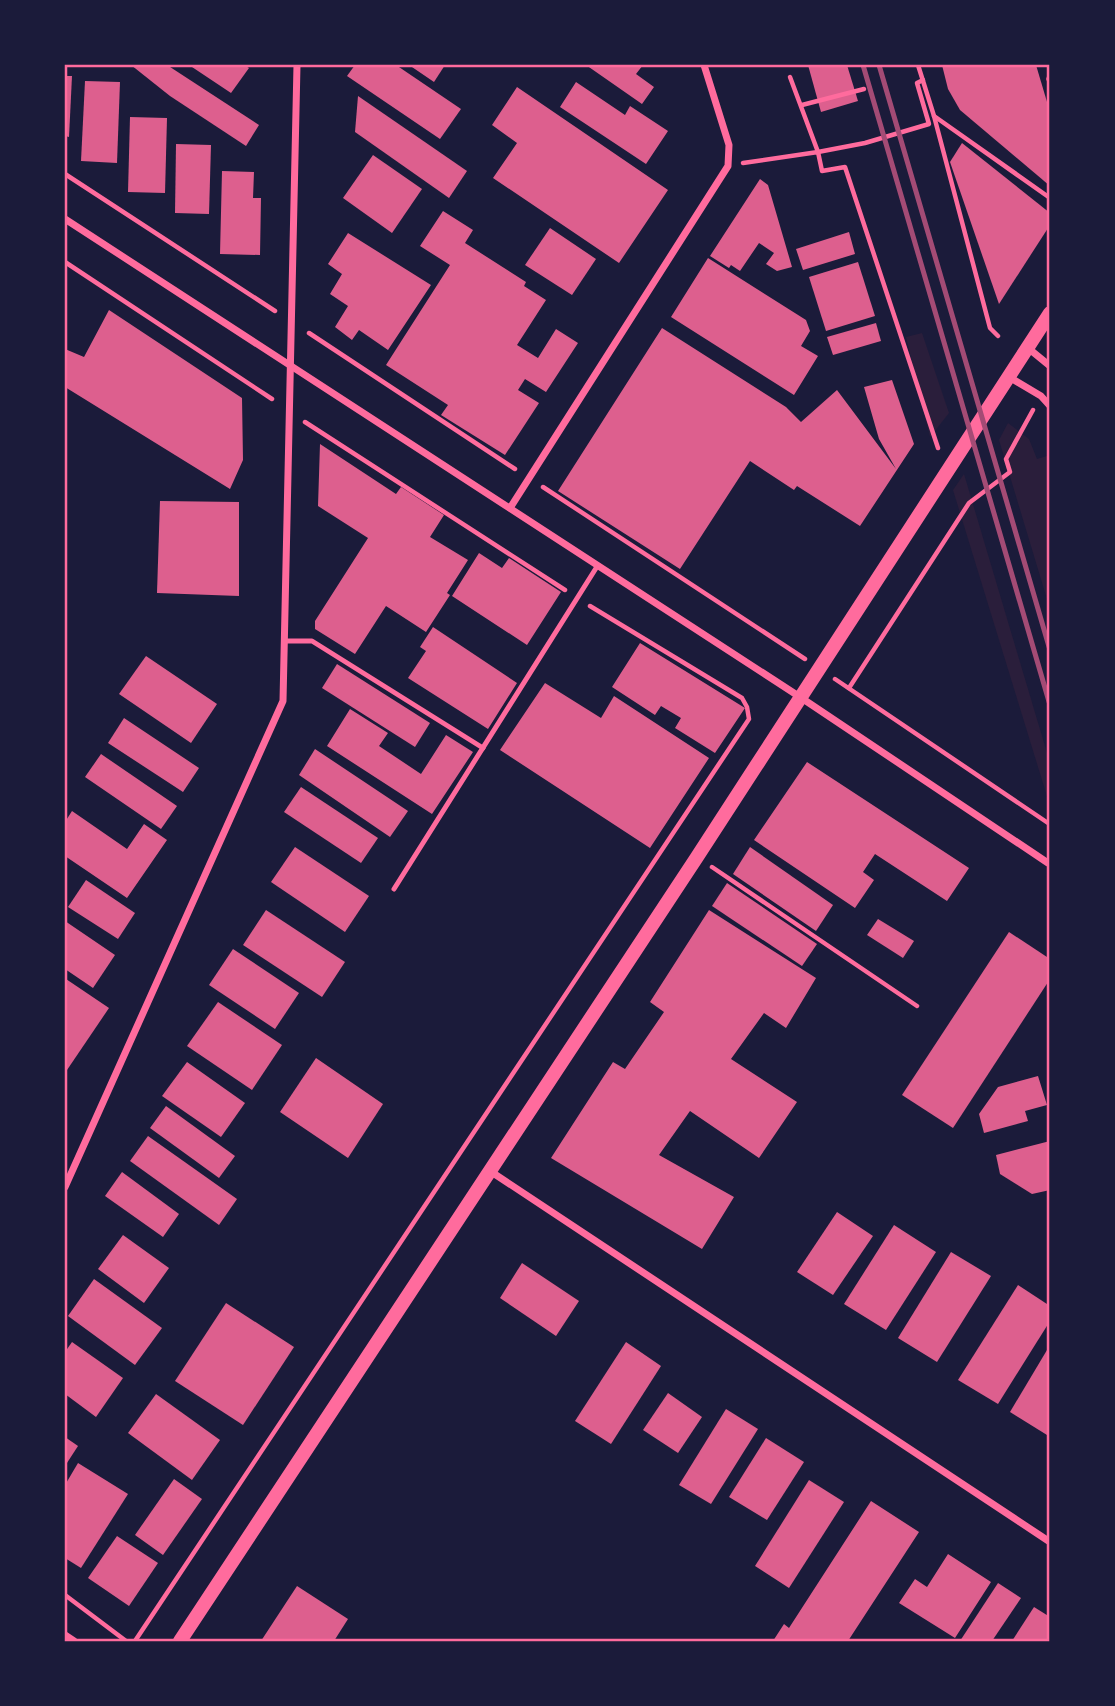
<svg xmlns="http://www.w3.org/2000/svg" width="1115" height="1706" font-family="'Work Sans',sans-serif">
  <style>
    .green { fill: #2a1e3b }
    .building { fill: #dd5f8e }
    .lines { fill: none; stroke-linecap: round; stroke-linejoin: round }
    .path { stroke: #ff6b9d; stroke-width: 4.5 }
    .service { stroke: #ff6b9d; stroke-width: 5 }
    .minor { stroke: #ff6b9d; stroke-width: 7 }
    .secondary { stroke: #ff6b9d; stroke-width: 14 }
    .rail { stroke: #a44b75; stroke-width: 5 }
    .neatline { fill: none; stroke: #ff6b9d; stroke-width: 2.5 }
  </style>
  <rect width="100%" height="100%" fill="#1b1b3a"/>
  <g class="green">
    <polygon points="922,333 949,413 930,437 906,337"/>
    <polygon points="1008,423 1029,439 1037,459 1050,455 1050,609 999,440"/>
    <polygon points="964,474 1050,763 1050,806 953,490"/>
  </g>
  <g class="building">
    <polygon points="131,65 167,65 259,125 246,146 170,96"/>
    <polygon points="189,65 244,65 249,68 231,93"/>
    <polygon points="355,65 396,65 461,109 440,139 347,76"/>
    <polygon points="409,65 445,65 434,82"/>
    <polygon points="586,65 643,65 636,74 654,87 642,104"/>
    <polygon points="808,65 847,65 858,101 821,112"/>
    <polygon points="942,65 1036,65 1050,112 1050,186 960,110 948,89"/>
    <polygon points="1050,68 1050,89 1046,79"/>
    <polygon points="65,76 72,76 69,137 65,136"/>
    <polygon points="85,81 120,82 117,163 81,161"/>
    <polygon points="576,82 625,115 630,106 668,131 646,164 560,107"/>
    <polygon points="517,87 668,190 619,263 493,178 517,143 492,125"/>
    <polygon points="358,96 467,171 449,198 355,132"/>
    <polygon points="130,117 167,118 165,193 128,192"/>
    <polygon points="962,143 1050,213 1050,225 999,304 950,162"/>
    <polygon points="176,144 211,145 209,214 175,213"/>
    <polygon points="373,155 422,189 392,233 343,198"/>
    <polygon points="222,171 254,172 253,198 261,198 260,255 220,254"/>
    <polygon points="760,179 768,185 792,267 777,271 766,264 774,253 759,243 740,271 731,265 729,268 710,256"/>
    <polygon points="443,211 473,230 465,243 526,282 524,286 546,300 517,345 538,358 556,329 578,343 546,392 525,379 518,390 539,403 505,455 441,415 448,405 386,365 450,265 420,246"/>
    <polygon points="550,228 596,259 572,295 525,265"/>
    <polygon points="849,232 855,254 803,270 796,249"/>
    <polygon points="348,233 431,285 388,350 359,330 352,340 335,327 348,306 330,294 342,274 328,264"/>
    <polygon points="708,258 806,320 810,331 801,346 818,356 794,395 671,317"/>
    <polygon points="858,262 875,316 826,331 809,277"/>
    <polygon points="109,310 242,398 243,460 230,489 65,387 65,349 84,357"/>
    <polygon points="876,323 881,341 833,355 827,337"/>
    <polygon points="662,328 786,407 801,422 837,390 896,469 879,439 864,387 892,380 914,444 860,526 797,486 794,490 750,461 680,569 558,491"/>
    <polygon points="320,444 396,494 401,487 444,515 430,537 468,560 447,593 450,595 426,632 386,606 355,654 315,629 315,621 368,538 318,506"/>
    <polygon points="160,501 239,502 239,596 157,593"/>
    <polygon points="479,553 502,568 509,558 561,592 527,645 452,596"/>
    <polygon points="433,627 517,683 488,729 408,678 426,651 420,647"/>
    <polygon points="640,643 745,708 715,753 675,728 681,718 661,706 655,715 612,687"/>
    <polygon points="146,656 217,704 191,743 119,694"/>
    <polygon points="337,664 430,723 415,747 322,688"/>
    <polygon points="545,683 601,718 614,696 709,758 650,848 500,750"/>
    <polygon points="350,709 388,733 379,746 421,774 446,735 473,752 432,814 327,746"/>
    <polygon points="124,718 199,768 183,792 108,743"/>
    <polygon points="315,749 408,811 390,837 299,775"/>
    <polygon points="101,754 177,806 161,829 85,777"/>
    <polygon points="807,762 969,868 947,901 875,854 863,872 874,880 855,908 754,840"/>
    <polygon points="301,787 378,838 361,863 284,812"/>
    <polygon points="72,811 127,849 144,824 167,840 127,898 65,856 65,822"/>
    <polygon points="295,847 369,896 345,932 271,882"/>
    <polygon points="750,847 833,905 816,931 733,874"/>
    <polygon points="86,880 135,913 118,939 68,907"/>
    <polygon points="727,883 817,944 802,966 712,906"/>
    <polygon points="266,910 345,962 322,997 243,945"/>
    <polygon points="709,910 816,978 786,1028 764,1013 731,1059 797,1102 759,1158 690,1111 659,1155 734,1197 702,1249 551,1158 613,1062 625,1069 664,1012 650,1002"/>
    <polygon points="878,919 914,941 903,958 867,935"/>
    <polygon points="65,921 115,955 93,988 65,969"/>
    <polygon points="1009,932 1050,959 1050,979 953,1128 902,1095"/>
    <polygon points="233,949 299,993 275,1029 209,985"/>
    <polygon points="66,979 109,1008 65,1073 65,981"/>
    <polygon points="218,1002 282,1045 252,1090 187,1046"/>
    <polygon points="316,1058 383,1104 348,1158 280,1112"/>
    <polygon points="187,1062 245,1103 221,1137 162,1096"/>
    <polygon points="1038,1076 1047,1105 1025,1111 1028,1121 984,1133 979,1114 998,1087"/>
    <polygon points="166,1106 235,1156 219,1178 150,1128"/>
    <polygon points="148,1136 237,1199 219,1225 130,1161"/>
    <polygon points="1050,1141 1050,1190 1032,1194 1000,1174 996,1155"/>
    <polygon points="122,1172 179,1214 163,1237 105,1196"/>
    <polygon points="837,1212 873,1236 833,1295 797,1272"/>
    <polygon points="894,1225 936,1252 886,1330 844,1304"/>
    <polygon points="123,1235 169,1268 144,1303 98,1269"/>
    <polygon points="951,1252 991,1276 937,1362 898,1338"/>
    <polygon points="522,1263 579,1301 556,1336 500,1298"/>
    <polygon points="94,1279 162,1328 135,1365 68,1316"/>
    <polygon points="1018,1285 1050,1306 1050,1321 998,1404 958,1380"/>
    <polygon points="226,1303 294,1347 243,1425 175,1381"/>
    <polygon points="72,1342 123,1378 96,1417 65,1394 65,1352"/>
    <polygon points="626,1342 661,1366 611,1444 575,1421"/>
    <polygon points="1050,1345 1050,1429 1047,1435 1010,1412"/>
    <polygon points="668,1393 702,1417 678,1453 643,1430"/>
    <polygon points="156,1394 220,1440 192,1480 128,1433"/>
    <polygon points="726,1409 758,1429 711,1504 679,1485"/>
    <polygon points="65,1437 78,1446 65,1466"/>
    <polygon points="766,1438 804,1462 767,1520 729,1497"/>
    <polygon points="78,1463 128,1494 81,1568 65,1558 65,1485"/>
    <polygon points="174,1479 202,1499 163,1555 135,1535"/>
    <polygon points="809,1480 844,1502 789,1588 755,1566"/>
    <polygon points="871,1501 919,1532 848,1641 773,1641 784,1624 789,1628"/>
    <polygon points="117,1536 158,1563 129,1606 88,1578"/>
    <polygon points="948,1554 991,1582 955,1638 899,1603 915,1579 927,1587"/>
    <polygon points="998,1583 1021,1598 992,1641 960,1641"/>
    <polygon points="297,1586 348,1619 334,1641 261,1641"/>
    <polygon points="1034,1607 1050,1617 1050,1641 1012,1641"/>
  </g>
  <g class="lines">
    <g class="path">
      <polyline points="918,65 934,116 1050,198"/>
      <polyline points="790,77 818,152 865,143 929,124 917,83 923,80"/>
      <polyline points="802,105 864,89"/>
      <polyline points="934,116 990,328 998,336"/>
      <polyline points="743,163 818,152 822,171 845,167 938,448"/>
      <polyline points="65,174 275,311"/>
      <polyline points="65,262 272,399"/>
      <polyline points="309,333 515,469"/>
      <polyline points="305,422 565,590"/>
      <polyline points="543,487 805,659"/>
      <polyline points="835,679 1048,823"/>
      <polyline points="849,688 969,503 1010,472 1006,459 1033,410"/>
      <polyline points="712,867 917,1006"/>
      <polyline points="65,1595 126,1641"/>
      <polyline points="135,1641 749,719 747,707 742,698 590,606"/>
    </g>
    <g class="service">
      <polyline points="285,641 312,641 483,748"/>
      <polyline points="394,889 598,565"/>
    </g>
    <g class="minor">
      <polyline points="65,219 800,697 1048,863"/>
      <polyline points="1028,348 1050,366"/>
      <polyline points="1009,377 1041,396 1050,406"/>
      <polyline points="510,508 728,166 729,145 704,65"/>
      <polyline points="490,1171 1050,1542"/>
      <polyline points="65,1187 283,701 297,65"/>
      <polyline points="65,1635 74,1641"/>
    </g>
    <polyline class="secondary" points="180,1641 697,857 1050,313"/>
    <g class="rail">
      <polyline points="863,65 1050,705"/>
      <polyline points="879,65 1050,650"/>
    </g>
  </g>
  <rect width="1115" height="1706" fill="none" stroke="#1b1b3a" stroke-width="133"/>
  <rect x="66" y="66" width="982" height="1574" class="neatline"/>
</svg>
